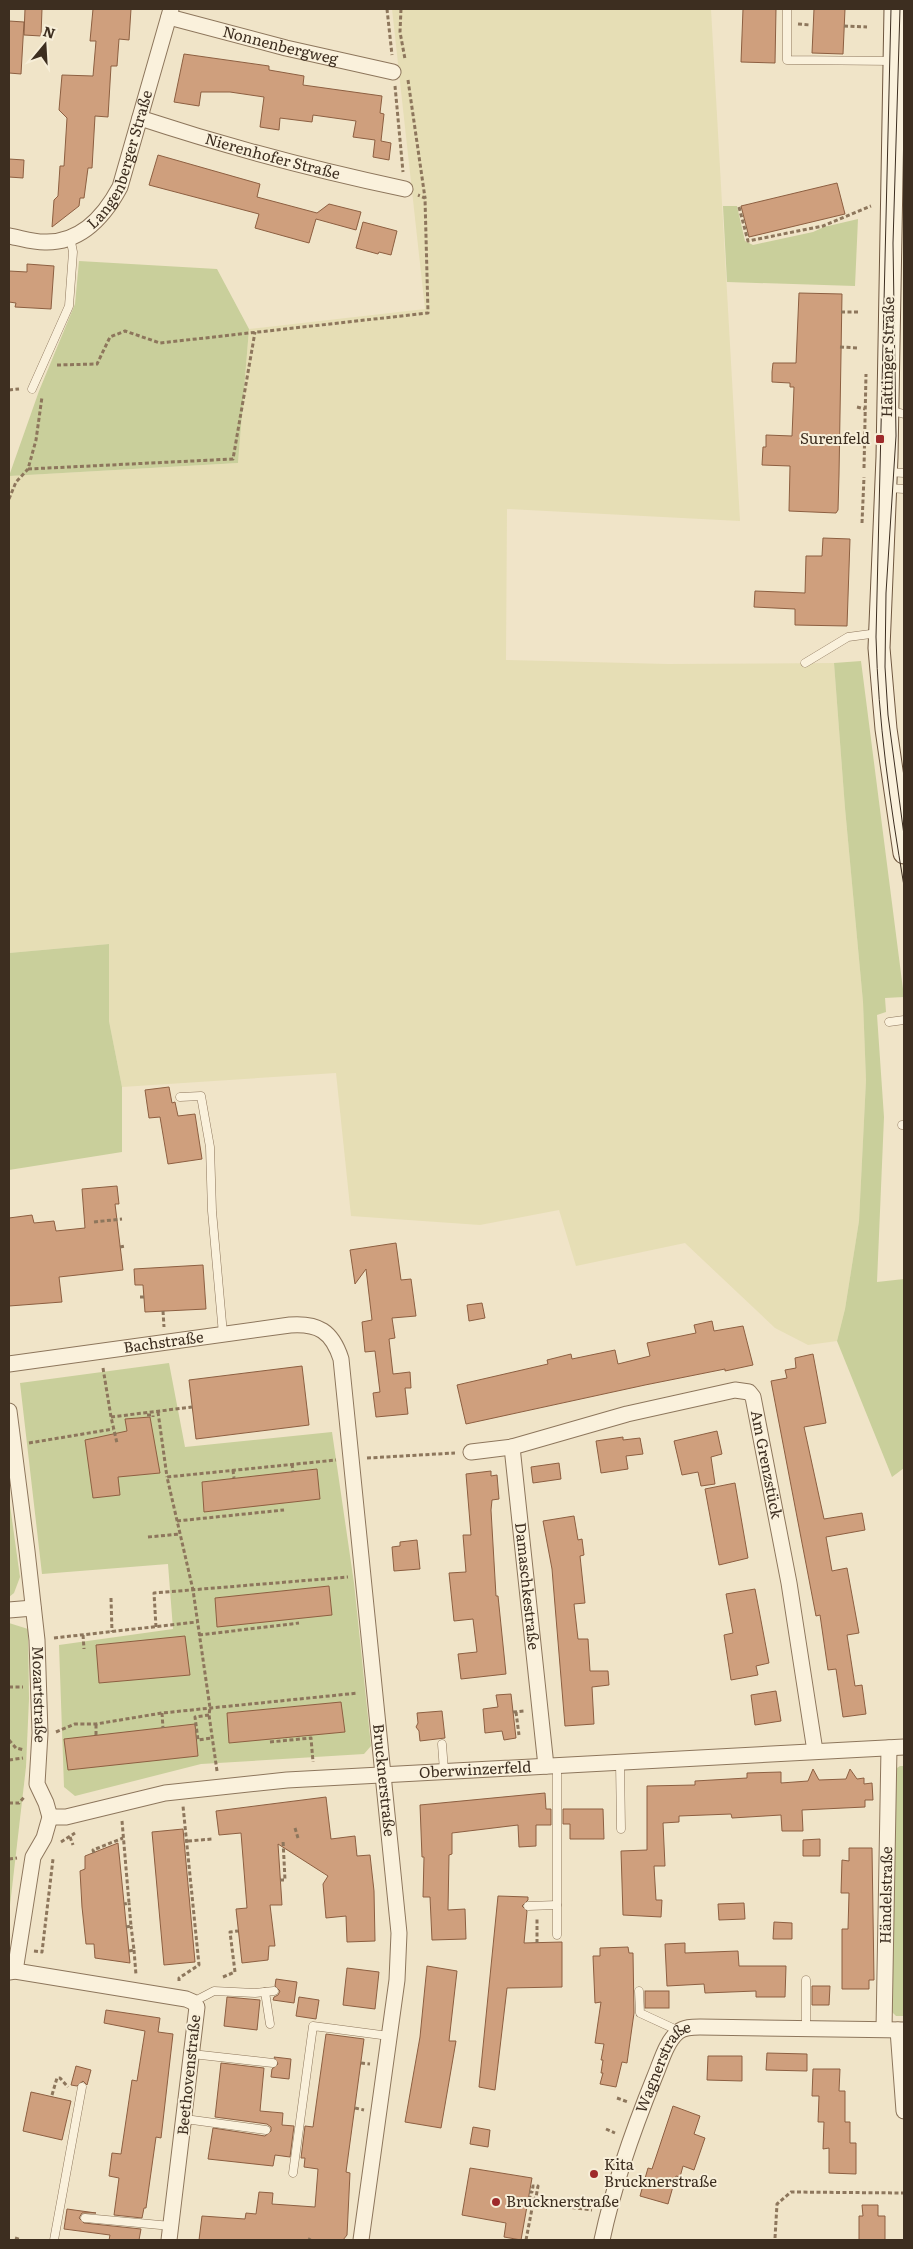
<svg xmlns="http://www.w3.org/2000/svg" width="913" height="2249" font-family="Literata,serif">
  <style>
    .farmland { fill: #e6deb5 }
    .green { fill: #c9cf9b }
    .building { fill: #cf9f7d; stroke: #8d5f41 }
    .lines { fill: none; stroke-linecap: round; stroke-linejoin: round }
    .lane-casing { stroke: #8d765c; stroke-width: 9 }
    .street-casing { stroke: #8d765c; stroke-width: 17 }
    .secondary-casing { stroke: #6f573f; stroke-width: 23 }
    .path { stroke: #8d765c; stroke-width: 3; stroke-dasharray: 4 2.5; stroke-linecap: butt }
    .lane { stroke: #faf1dc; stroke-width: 8 }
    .street { stroke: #faf1dc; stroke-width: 15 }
    .secondary { stroke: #faf1dc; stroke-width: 21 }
    .tram { stroke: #3d2e20; stroke-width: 1 }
    .poi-dot { fill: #9e2a2b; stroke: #f7eed8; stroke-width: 2 }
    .labels { text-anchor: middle; stroke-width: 4; stroke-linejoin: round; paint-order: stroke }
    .street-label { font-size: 15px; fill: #3d2e20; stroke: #f7eed8 }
    .poi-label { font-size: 15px; fill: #3d2e20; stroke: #f7eed8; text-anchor: start }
  </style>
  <rect width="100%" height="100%" fill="#f0e4c8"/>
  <polygon class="farmland" points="392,9 711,9 740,521 507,509 506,660 668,664 834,663 845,808 863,1002 866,1080 859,1221 845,1309 837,1341 808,1345 775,1328 685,1243 576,1266 559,1210 480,1225 351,1216 336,1073 122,1087 109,1021 109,944 9,953 10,476 238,463 249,329 425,309"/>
  <g class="green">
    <polygon points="723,206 737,206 745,241 753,245 813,232 824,227 858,219 855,286 727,282"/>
    <polygon points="79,261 217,269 249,329 238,463 10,476 9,490 9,476 39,391 75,304"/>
    <polygon points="861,661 904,997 885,998 886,1012 877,1015 884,1117 877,1282 904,1279 904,1468 892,1477 837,1341 845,1309 859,1221 866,1080 863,1002 845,808 834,663"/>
    <polygon points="109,944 109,1021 122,1087 122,1152 9,1170 9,953"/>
    <polygon points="169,1363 185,1447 332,1432 354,1583 371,1746 364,1754 201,1764 75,1796 64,1787 59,1645 173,1629 168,1564 42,1574 20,1383"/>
    <polygon points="9,1498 20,1577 14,1593 9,1597"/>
    <polygon points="9,1623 28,1629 29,1699 26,1767 9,1914"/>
    <polygon points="900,1766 904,1766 904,2016 896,2016 892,2012 894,1770"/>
  </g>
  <g class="building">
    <polygon points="25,9 42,9 41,36 24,35"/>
    <polygon points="93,9 131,9 129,40 119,39 117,66 111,66 108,117 95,116 92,168 88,168 84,198 80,198 79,206 52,227 54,200 58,196 60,166 64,166 67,118 59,110 62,75 93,76 96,41 90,41"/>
    <polygon points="743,9 776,9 775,63 741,62"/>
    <polygon points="814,9 845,9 843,54 812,53"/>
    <polygon points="9,21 24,22 21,74 9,73"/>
    <polygon points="184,54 269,66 269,70 304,76 303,85 382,96 380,113 384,114 381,141 391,143 389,160 373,157 375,140 353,137 356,121 313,115 312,122 280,118 279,130 260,127 264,97 230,92 201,92 199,106 174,102"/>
    <polygon points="158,155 260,184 257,197 317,213 329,204 361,212 356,230 316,219 309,243 255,228 259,214 149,185"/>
    <polygon points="9,159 24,160 23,178 9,177"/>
    <polygon points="837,183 845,214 749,237 741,206"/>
    <polygon points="363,222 397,231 391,255 379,252 378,254 356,248"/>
    <polygon points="27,264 54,266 51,309 15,307 16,303 9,302 9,271 27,272"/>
    <polygon points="799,293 842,294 839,475 838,510 836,513 789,511 790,466 762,465 763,447 766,447 766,435 792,436 794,387 790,387 790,383 772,382 772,372 773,363 796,363"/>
    <polygon points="823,538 850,539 847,626 795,625 795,609 754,607 755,591 805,593 806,556 822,556"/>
    <polygon points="169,1087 172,1103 175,1102 178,1116 195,1114 202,1159 168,1164 160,1117 149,1118 145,1090"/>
    <polygon points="117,1186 119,1204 115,1204 123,1270 59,1277 62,1302 9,1306 9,1218 32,1215 34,1223 54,1221 56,1231 85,1228 82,1189"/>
    <polygon points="396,1243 401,1280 411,1279 416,1316 392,1318 395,1338 389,1339 393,1374 410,1372 411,1388 405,1388 408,1414 376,1417 373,1393 380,1392 375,1351 365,1352 362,1322 372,1320 366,1269 355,1284 350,1250"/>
    <polygon points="203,1265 206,1309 145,1312 143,1285 135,1285 134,1269"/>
    <polygon points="482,1303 485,1318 469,1321 467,1305"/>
    <polygon points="712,1321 714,1331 743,1326 753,1365 725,1371 725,1369 645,1385 466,1424 457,1385 548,1364 547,1360 571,1354 572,1359 615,1350 618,1364 650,1356 647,1343 696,1333 694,1325"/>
    <polygon points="813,1354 826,1423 804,1427 824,1519 862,1513 865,1530 826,1537 832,1571 847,1568 859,1633 847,1635 855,1686 862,1685 866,1714 843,1717 836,1669 828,1670 820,1615 816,1616 771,1381 787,1378 785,1370 796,1368 795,1358"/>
    <polygon points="302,1366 309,1425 196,1439 189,1380"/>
    <polygon points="150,1417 160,1473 118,1477 120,1495 93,1498 85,1440 127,1431 125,1419"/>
    <polygon points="717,1431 722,1454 711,1457 715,1484 701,1486 698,1472 682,1475 674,1441"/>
    <polygon points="623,1437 623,1440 640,1438 643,1454 626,1456 628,1469 601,1473 596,1441"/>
    <polygon points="559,1463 561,1479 533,1483 531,1467"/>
    <polygon points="317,1469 320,1499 204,1512 202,1482"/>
    <polygon points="491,1471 491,1476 497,1475 499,1499 492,1500 491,1510 496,1596 498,1596 506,1674 461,1679 458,1654 477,1652 473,1619 454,1621 449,1573 466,1572 463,1535 471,1535 466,1474"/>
    <polygon points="735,1483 748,1558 719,1565 705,1489"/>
    <polygon points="574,1516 578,1540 582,1539 584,1555 580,1556 585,1603 574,1604 578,1639 588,1639 590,1671 608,1671 609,1685 592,1687 594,1724 565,1726 552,1569 543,1521"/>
    <polygon points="417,1540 420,1569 394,1571 392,1547 400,1546 400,1542"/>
    <polygon points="329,1586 332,1615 217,1627 215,1598"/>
    <polygon points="755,1589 769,1663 756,1666 758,1675 731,1680 724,1635 733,1633 726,1594"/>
    <polygon points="185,1636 190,1675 99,1683 96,1645"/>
    <polygon points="776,1691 781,1721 755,1725 751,1695"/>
    <polygon points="511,1694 516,1738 504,1740 502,1731 485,1733 483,1709 498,1707 496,1695"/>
    <polygon points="341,1702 345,1732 229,1743 227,1713"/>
    <polygon points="442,1711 445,1738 420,1741 419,1731 416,1727 418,1723 417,1713"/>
    <polygon points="195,1724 198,1756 68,1770 64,1739"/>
    <polygon points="813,1769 819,1780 846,1779 850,1769 857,1779 864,1778 864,1784 872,1783 873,1800 865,1800 865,1807 802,1810 803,1831 782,1831 781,1815 732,1818 731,1814 679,1816 679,1822 663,1823 665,1866 654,1866 656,1900 662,1900 661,1917 623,1915 621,1851 647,1850 647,1786 695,1785 695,1781 747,1778 747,1773 781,1772 781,1783 808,1781"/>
    <polygon points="545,1793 546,1809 551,1809 551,1825 536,1825 536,1846 519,1847 518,1825 452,1833 452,1854 449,1855 448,1910 465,1909 466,1939 432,1940 430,1897 423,1897 424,1857 422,1857 420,1805"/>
    <polygon points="326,1797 331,1839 355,1836 357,1856 370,1855 374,1891 375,1941 347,1942 346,1916 326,1918 323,1884 328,1876 278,1844 282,1905 270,1905 275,1946 269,1946 268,1960 242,1963 236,1909 247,1908 241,1833 219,1835 216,1811"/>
    <polygon points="563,1809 603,1809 604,1839 570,1839 570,1824 563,1824"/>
    <polygon points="183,1829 195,1962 164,1965 152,1832"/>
    <polygon points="820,1839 820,1856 803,1856 803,1840"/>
    <polygon points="118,1843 130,1963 95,1958 94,1944 86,1944 82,1907 80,1871 85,1869 85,1856"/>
    <polygon points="849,1848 872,1848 874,1980 869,1980 869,1989 842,1989 842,1929 848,1929 849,1893 841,1893 842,1860 849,1861"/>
    <polygon points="498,1896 528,1897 528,1900 522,1906 527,1911 524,1943 562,1942 562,1987 507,1988 495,2090 479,2087"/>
    <polygon points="744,1903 745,1919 719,1920 718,1904"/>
    <polygon points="774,1922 792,1923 792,1939 773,1939"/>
    <polygon points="685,1943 685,1953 738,1951 739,1966 786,1966 785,1997 756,1997 756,1991 705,1993 704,1984 667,1986 665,1944"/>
    <polygon points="628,1947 629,1953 633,1953 634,2013 627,2063 622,2062 616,2087 600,2084 603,2073 601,2073 603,2060 601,2060 604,2044 595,2043 601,2002 595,2003 593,1956 600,1956 600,1948"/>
    <polygon points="427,1966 457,1971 449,2041 456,2041 441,2128 405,2122 420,2037"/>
    <polygon points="347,1968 379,1972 375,2009 343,2005"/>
    <polygon points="276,1979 297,1982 294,2003 273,2000 274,1997 278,1995 280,1991 275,1986"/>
    <polygon points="812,1986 830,1986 829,2005 812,2005"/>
    <rect x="645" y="1991" width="24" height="17"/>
    <polygon points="227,1997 260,2000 257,2030 224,2026"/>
    <polygon points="299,1997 319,2000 316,2019 296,2016"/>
    <polygon points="106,2010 160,2018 158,2032 173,2034 161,2138 156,2137 146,2208 144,2208 142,2218 114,2215 119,2178 109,2176 112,2153 121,2154 132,2080 137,2081 145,2031 104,2023"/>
    <polygon points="326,2034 364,2039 346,2172 350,2173 347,2235 343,2240 199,2240 202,2216 245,2219 246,2213 256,2214 259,2192 273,2193 272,2204 315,2207 318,2169 304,2167 305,2158 301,2158 305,2126 313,2127"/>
    <polygon points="767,2053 807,2054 807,2071 766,2070"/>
    <polygon points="708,2056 742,2056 742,2081 707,2080"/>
    <polygon points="274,2057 291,2059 289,2079 271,2077 272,2069 278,2064"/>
    <polygon points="221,2063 264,2068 260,2111 283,2113 282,2125 294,2126 290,2157 275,2155 273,2166 208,2159 213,2128 265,2136 271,2131 271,2127 267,2124 215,2117"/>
    <polygon points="76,2066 91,2070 87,2085 83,2081 77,2086 71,2085"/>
    <polygon points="813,2069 840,2069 839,2091 845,2091 845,2122 850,2122 850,2143 856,2143 856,2174 829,2173 829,2148 823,2149 824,2122 818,2122 819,2096 812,2096"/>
    <polygon points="31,2092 71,2101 62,2140 23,2131"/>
    <polygon points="673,2106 700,2116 694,2134 705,2138 694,2170 683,2166 680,2177 676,2176 668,2204 640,2196 648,2168 652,2169"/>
    <polygon points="473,2127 490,2130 488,2147 470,2144"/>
    <polygon points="470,2168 532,2178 521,2240 504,2237 506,2223 462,2215"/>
    <polygon points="862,2205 878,2205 878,2216 885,2216 885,2240 859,2240 859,2216 863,2216"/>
    <polygon points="67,2209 96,2213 82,2213 79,2218 84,2223 141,2229 139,2240 109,2240 110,2235 64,2229"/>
  </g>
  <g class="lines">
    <g class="lane-casing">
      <g id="lane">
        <polyline points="787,9 787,60 894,61"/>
        <polyline points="32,389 69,306 73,252 70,237"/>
        <polyline points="889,410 904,414"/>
        <polyline points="888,472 904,473"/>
        <polyline points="888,488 904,489"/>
        <polyline points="805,663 848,637 878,633"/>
        <polyline points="889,1022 904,1020"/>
        <polyline points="180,1097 201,1096 210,1147 212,1211 223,1334"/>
        <polyline points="902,1125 904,1125"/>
        <polyline points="442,1744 444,1771"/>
        <polyline points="620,1762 621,1829"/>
        <polyline points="557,1765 557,1935"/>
        <polyline points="528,1906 557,1905"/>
        <polyline points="639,1991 640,2013 679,2031"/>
        <polyline points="265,1992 270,2024"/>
        <polyline points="193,2002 214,1991 255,1993 274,1991"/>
        <polyline points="806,2028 806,1980"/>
        <polyline points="192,2054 273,2063"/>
        <polyline points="185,2119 266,2130"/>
        <polyline points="293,2173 313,2026 389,2036"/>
        <polyline points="85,2218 171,2226"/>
        <polyline points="54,2240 82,2087"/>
      </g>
    </g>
    <g class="street-casing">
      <g id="street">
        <path id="s1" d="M169,17l117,31 107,24"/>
        <path id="s2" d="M140,118c88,29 175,52 265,71"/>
        <path id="s3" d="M9,236c12,2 26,7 38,6 35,0 58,-27 73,-55l51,-178"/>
        <path id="s4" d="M9,1364l281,-39c28,-2 42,6 51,34l58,574 -2,47 -36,260"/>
        <path id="s5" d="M9,1411l18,140 10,89 3,93 -3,51 9,19 4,14 -6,21 -11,19 -18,114"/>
        <path id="s6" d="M512,1447l34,319"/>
        <path id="s7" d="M471,1452l41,-5 115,-33 108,-24 14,2 4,5 36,186 26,168"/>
        <polyline points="9,1610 33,1608"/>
        <path id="s8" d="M50,1817h16l99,-24 122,-13 617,-33"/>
        <polyline points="9,1972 15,1971 186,1999 193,2002 197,2007 169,2240"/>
        <path id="s9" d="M884,2029l5,-281"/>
        <polyline points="898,2030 904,2111"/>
        <path id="s10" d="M602,2240c12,-57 31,-110 53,-164 6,-14 11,-34 23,-44 6,-5 14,-5 22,-5l204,3"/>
      </g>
    </g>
    <g class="secondary-casing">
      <polyline id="secondary" points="895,9 887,457 879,648 886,729 904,853"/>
    </g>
    <g class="path">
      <polyline points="387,9 392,55"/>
      <polyline points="401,9 400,32 405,59"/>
      <polyline points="798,24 810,25"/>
      <polyline points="844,26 867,27"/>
      <polyline points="408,80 425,198"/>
      <polyline points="395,86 403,172"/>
      <polyline points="739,207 748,241 823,226 871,206"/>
      <polyline points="841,312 859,312"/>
      <polyline points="840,347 858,348"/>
      <polyline points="57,365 97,364 110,337 125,331 160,343 428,313 425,198 418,195"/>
      <polyline points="9,390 19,389"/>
      <polyline points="857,407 865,409"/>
      <polyline points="864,468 866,374"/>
      <polyline points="28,469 233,459 255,332"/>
      <polyline points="9,499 16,482 28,469 36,440 42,397"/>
      <polyline points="862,523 864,477"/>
      <polyline points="94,1222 122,1219"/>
      <polyline points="120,1247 125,1246"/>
      <polyline points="140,1297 144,1297"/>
      <polyline points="163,1311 164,1327"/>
      <polyline points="103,1368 111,1417 117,1443"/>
      <polyline points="158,1412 167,1477"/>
      <polyline points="147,1415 153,1415 153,1417"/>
      <polyline points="111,1417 192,1407"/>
      <polyline points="29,1443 113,1429"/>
      <polyline points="367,1458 455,1453"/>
      <polyline points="292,1464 293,1472"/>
      <polyline points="233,1470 234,1478"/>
      <polyline points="177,1521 284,1510"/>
      <polyline points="148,1537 180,1534"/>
      <polyline points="111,1598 112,1632"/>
      <polyline points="156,1627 154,1593 348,1577"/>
      <polyline points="83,1635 84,1649"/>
      <polyline points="199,1635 299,1623"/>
      <polyline points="54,1638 197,1622"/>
      <polyline points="9,1687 23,1687"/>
      <polyline points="513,1712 524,1711"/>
      <polyline points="516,1712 519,1735"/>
      <polyline points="162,1713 163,1728"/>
      <polyline points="209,1715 195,1717 198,1740 212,1738"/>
      <polyline points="56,1732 75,1724 96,1724 162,1713 358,1693"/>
      <polyline points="96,1735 96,1724"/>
      <polyline points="9,1740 16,1748 24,1750"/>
      <polyline points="270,1742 311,1738 313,1762"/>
      <polyline points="9,1760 23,1758"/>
      <polyline points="217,1771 209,1715 210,1708 193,1590 167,1477 336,1460"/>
      <polyline points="9,1803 19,1803 25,1796"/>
      <polyline points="122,1821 129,1903 124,1904"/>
      <polyline points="295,1828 298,1838"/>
      <polyline points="70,1837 73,1845"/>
      <polyline points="188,1841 212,1839"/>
      <polyline points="61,1842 75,1833"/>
      <polyline points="94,1853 93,1850 123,1838"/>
      <polyline points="9,1859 17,1858"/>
      <polyline points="280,1880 285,1880 283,1840"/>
      <polyline points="126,1927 131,1926 129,1903"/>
      <polyline points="537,1943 537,1919"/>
      <polyline points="134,1950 136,1975"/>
      <polyline points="34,1951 42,1952 53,1859"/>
      <polyline points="129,1951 134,1950 131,1926"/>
      <polyline points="223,1977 235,1972 230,1932 238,1931"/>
      <polyline points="179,1981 179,1978 199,1965 183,1806"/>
      <polyline points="361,2063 370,2064"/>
      <polyline points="52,2095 57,2078 60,2078 68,2087"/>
      <polyline points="617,2098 628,2102"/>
      <polyline points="355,2108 364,2110"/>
      <polyline points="606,2129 615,2133"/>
      <polyline points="529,2192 532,2192 533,2186 538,2186 535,2203"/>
      <polyline points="533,2203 592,2210"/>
      <polyline points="15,2238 21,2240"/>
      <polyline points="775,2238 777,2204 791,2192 904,2193"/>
      <polyline points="309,2240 310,2238"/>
      <polyline points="526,2240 534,2198 529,2197"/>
    </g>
    <use href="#lane" class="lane"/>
    <use href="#street" class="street"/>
    <use href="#secondary" class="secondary"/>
    <g class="tram">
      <path d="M891,9l-15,628c2,84 14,166 28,249"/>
      <polyline points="900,9 893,243 896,436 886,593 885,667 888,715 904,835"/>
    </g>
  </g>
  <g class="poi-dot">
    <rect x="875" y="434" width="10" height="10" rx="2.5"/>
    <circle cx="594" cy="2174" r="5"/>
    <circle cx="496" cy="2202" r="5"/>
  </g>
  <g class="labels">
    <g class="street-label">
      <text dy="5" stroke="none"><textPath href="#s1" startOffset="115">Nonnenbergweg</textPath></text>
      <text dy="5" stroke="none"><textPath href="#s2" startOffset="138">Nierenhofer Straße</textPath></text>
      <text dy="5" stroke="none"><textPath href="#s3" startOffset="160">Langenberger Straße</textPath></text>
      <text transform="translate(888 357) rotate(-89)" y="5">Hattinger Straße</text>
      <text dy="5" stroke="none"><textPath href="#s4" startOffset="156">Bachstraße</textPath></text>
      <text dy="5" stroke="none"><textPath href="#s7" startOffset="361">Am Grenzstück</textPath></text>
      <text dy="5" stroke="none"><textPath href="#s6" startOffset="140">Damaschkestraße</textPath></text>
      <text dy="5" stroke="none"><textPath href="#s5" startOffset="285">Mozartstraße</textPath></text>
      <text dy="5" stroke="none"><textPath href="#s8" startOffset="429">Oberwinzerfeld</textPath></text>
      <text dy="5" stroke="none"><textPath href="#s4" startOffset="775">Brucknerstraße</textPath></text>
      <text dy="5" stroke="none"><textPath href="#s9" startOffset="134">Händelstraße</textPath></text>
      <text dy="5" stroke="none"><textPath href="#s10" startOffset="185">Wagnerstraße</textPath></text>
      <text transform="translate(189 2075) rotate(-84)" y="5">Beethovenstraße</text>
    </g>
    <g class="poi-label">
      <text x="870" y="444" text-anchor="end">Surenfeld</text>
      <text x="604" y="2170">Kita<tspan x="604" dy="17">Brucknerstraße</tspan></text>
      <text x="506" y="2207">Brucknerstraße</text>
    </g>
  </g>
  <rect width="913" height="2249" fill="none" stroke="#3d2e20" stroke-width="20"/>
  <g transform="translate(45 45) rotate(18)" stroke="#f7eed8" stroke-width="4" paint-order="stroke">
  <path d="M0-4L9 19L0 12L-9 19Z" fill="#3d2e20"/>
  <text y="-8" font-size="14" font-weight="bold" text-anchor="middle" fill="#3d2e20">N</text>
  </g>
</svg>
